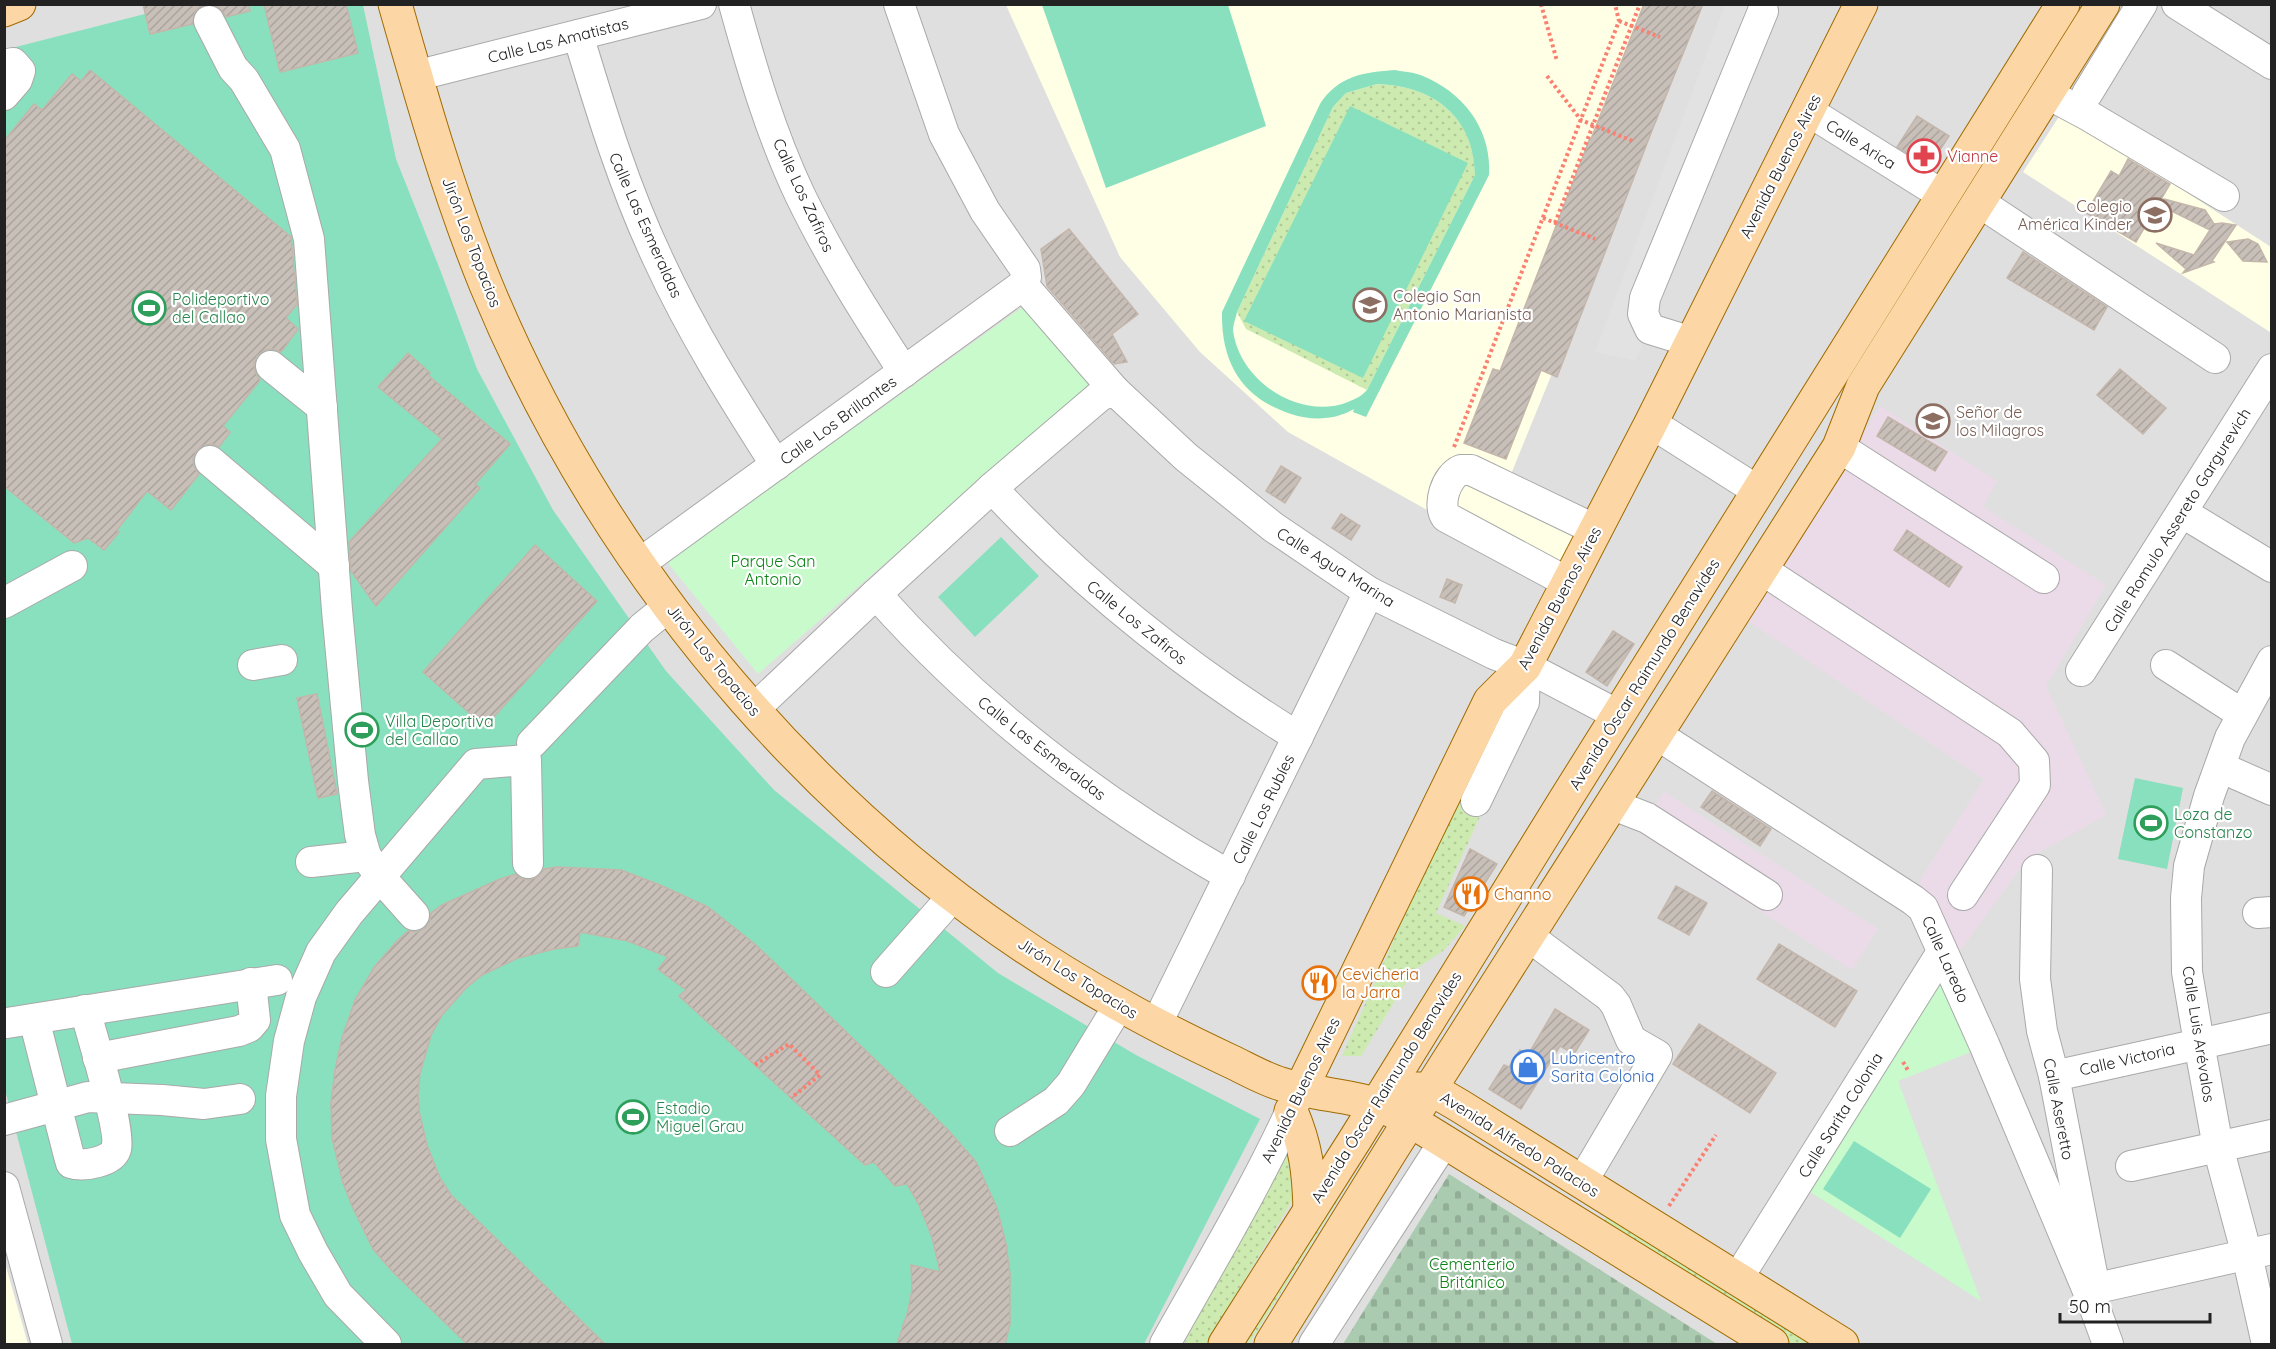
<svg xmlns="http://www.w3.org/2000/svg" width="2276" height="1349" font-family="Quicksand,sans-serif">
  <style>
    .residential { fill: #e0dfdf }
    .industrial { fill: #ebdbe8 }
    .education { fill: #ffffe5 }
    .grass { fill: url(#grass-dots) }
    .cemetery { fill: url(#cemetery-stones) }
    .park { fill: #c8facc }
    .pitch { fill: #88e0be; fill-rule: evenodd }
    .parking { fill: #e2e2e2 }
    .building { fill: url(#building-hatch); stroke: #c4b6ab; stroke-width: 1.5 }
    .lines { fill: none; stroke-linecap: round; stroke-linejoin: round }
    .minor-casing { stroke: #a9a9a9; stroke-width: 32 }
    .major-casing { stroke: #a06b00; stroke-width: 35 }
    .path { stroke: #fa8072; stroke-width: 4; stroke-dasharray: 3 3; stroke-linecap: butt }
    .minor { stroke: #fff; stroke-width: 30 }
    .major { stroke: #fcd6a4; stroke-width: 33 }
    .labels { text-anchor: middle; stroke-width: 4.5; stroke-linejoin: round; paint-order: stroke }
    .street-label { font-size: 16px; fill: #222; stroke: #fff }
    .health-label { font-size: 16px; fill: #be3a42; stroke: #fff; text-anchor: start }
    .education-label { font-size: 16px; fill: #785e54; stroke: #fff; text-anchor: start }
    .leisure-label { font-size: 16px; fill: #27864d; stroke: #fff; text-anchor: start }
    .park-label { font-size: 16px; fill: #0c8416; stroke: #fff }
    .food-label { font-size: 16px; fill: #c56008; stroke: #fff; text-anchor: start }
    .shop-label { font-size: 16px; fill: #366cbe; stroke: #fff; text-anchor: start }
  </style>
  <defs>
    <pattern id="grass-dots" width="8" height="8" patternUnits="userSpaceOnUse" patternTransform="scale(1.5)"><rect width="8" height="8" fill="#cdebb0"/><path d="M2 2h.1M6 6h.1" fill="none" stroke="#b0c997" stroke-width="1.8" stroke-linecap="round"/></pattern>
    <pattern id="cemetery-stones" width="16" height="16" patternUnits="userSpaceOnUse" patternTransform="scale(1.5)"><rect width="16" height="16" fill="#aacbaf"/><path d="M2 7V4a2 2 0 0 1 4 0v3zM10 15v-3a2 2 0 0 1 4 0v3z" fill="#92ae96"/></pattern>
    <pattern id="building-hatch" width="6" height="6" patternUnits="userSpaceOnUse" patternTransform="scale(1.5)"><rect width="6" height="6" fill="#c7bfb8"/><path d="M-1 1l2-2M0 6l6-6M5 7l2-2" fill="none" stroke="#aba49e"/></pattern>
  </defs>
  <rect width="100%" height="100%" fill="#f2efe9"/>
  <rect class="residential" x="5" y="5" width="2266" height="1339"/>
  <g class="industrial">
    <polygon points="1880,406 1997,481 1983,507 2106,585 2046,686 2106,815 2027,859 1954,959 1919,882 1984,779 1748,621"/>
    <polygon points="1664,792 1878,929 1852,970 1638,832"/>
  </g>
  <g class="education">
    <polygon points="1006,5 1702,5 1509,479 1583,517 1552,580 1288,432 1200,352 1120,257"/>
    <polygon points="2062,112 2271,247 2270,332 2023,172"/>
    <polygon points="4,1263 5,1263 28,1344 5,1344"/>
  </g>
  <g class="grass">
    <path d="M1377,84c56,2 97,32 98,91l-108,215 -121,-61 -9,-17 96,-205 13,-14z"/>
    <polygon points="1534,698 1436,913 1465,926 1443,951 1414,970 1361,1056 1342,1056 1491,722"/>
    <polygon points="1361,1148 1367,1153 1249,1344 1238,1344"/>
    <polygon points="1285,1149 1291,1161 1298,1191 1206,1344 1184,1344"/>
    <polygon points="1610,1211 1819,1344 1787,1344 1599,1228"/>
  </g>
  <polygon class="cemetery" points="1449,1174 1717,1344 1343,1344"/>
  <g class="park">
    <polygon points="1031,301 1099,377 758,674 667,562"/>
    <polygon points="1940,976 1981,1048 1898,1081 1981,1301 1807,1190"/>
  </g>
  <g class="pitch">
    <polygon points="180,5 363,5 396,159 441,272 477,369 553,510 666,671 774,790 998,973 1136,1055 1260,1119 1144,1344 72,1344 5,1090 4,50"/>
    <polygon points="1042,5 1228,5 1266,126 1106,188"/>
    <path d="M1395,70c9,2 19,2 28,6 41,17 69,54 66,99l-123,242 -13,-5 1,-3c-19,11 -42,12 -63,5 -49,-16 -70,-51 -69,-102l98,-208c18,-28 44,-32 75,-34zM1377,84c56,2 97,32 98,91l-108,215c-5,6 -12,9 -19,12 -48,19 -109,-21 -115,-72 0,-6 3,-12 4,-18l96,-205 13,-14z"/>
    <polygon points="1350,106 1468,163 1363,378 1244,321"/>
    <polygon points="1001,537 1039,576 975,637 938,597"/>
    <polygon points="2135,778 2183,788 2167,869 2118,859"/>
    <polygon points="1854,1141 1931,1189 1900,1238 1823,1189"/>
  </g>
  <polygon class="parking" points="1725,5 1775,5 1636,361 1595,352"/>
  <g class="building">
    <polygon points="143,4 206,4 195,11 193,24 150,34"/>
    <polygon points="212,4 249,4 250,11 226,17 219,7"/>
    <polygon points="264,4 346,4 358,53 280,72"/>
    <polygon points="1644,4 1703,4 1651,133 1557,377 1541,370 1506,459 1464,443 1493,369 1500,371 1590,138 1591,139"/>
    <polygon points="90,70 291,237 297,304 286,318 298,329 281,352 273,349 265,350 257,356 254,364 255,372 260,380 223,426 230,432 219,447 212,444 205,445 197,450 193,459 194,466 199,474 171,510 147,491 117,530 119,532 104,550 88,538 74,543 4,486 4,141 34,104 42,110 72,74 81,81"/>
    <polygon points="1917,116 1949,136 1934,159 1922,162 1897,147"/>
    <polygon points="2128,159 2170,184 2136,242 2086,213 2111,171 2119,176"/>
    <polygon points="2164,199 2205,210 2214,224 2222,223 2236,225 2212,261 2214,262 2183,273 2186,269 2156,243 2194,255 2210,230 2161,206"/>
    <polygon points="1069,229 1138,314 1112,334 1127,362 1114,364 1047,286 1041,249"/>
    <polygon points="2248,239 2258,244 2267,262 2243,261 2227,242"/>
    <polygon points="2023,252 2107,307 2094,330 2007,278"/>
    <polygon points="408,353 430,373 429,376 510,444 475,484 480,488 376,606 351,571 349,542 442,439 378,387"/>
    <polygon points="2120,369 2166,408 2143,434 2097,395"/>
    <polygon points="1888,417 1947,452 1935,471 1877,436"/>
    <polygon points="1281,466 1301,478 1285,503 1266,491"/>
    <polygon points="1341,514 1360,526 1351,540 1332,528"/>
    <polygon points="1907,530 1962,567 1949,587 1894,550"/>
    <polygon points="535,545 597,601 485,727 423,672"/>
    <polygon points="1447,579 1462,585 1455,603 1440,597"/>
    <polygon points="1613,631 1634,644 1607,686 1586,672"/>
    <polygon points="317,694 337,794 318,798 297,698"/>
    <polygon points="1712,791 1771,829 1760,846 1701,807"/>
    <polygon points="1470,849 1497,864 1464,916 1444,907"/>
    <polygon points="557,867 621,870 660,885 708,907 756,945 949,1131 976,1162 997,1208 1006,1244 1010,1274 1010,1324 1005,1344 897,1344 908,1311 912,1290 911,1265 940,1272 932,1237 919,1205 907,1184 895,1186 874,1162 865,1165 679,996 686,990 658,969 668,957 628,941 580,932 578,946 554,949 518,958 482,975 466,988 442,1015 431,1035 420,1073 418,1094 419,1111 427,1145 440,1178 451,1195 605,1344 467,1344 392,1271 373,1249 352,1206 343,1183 332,1138 331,1103 335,1070 342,1038 355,1000 375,966 397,941 408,931 417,932 425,928 430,921 431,913 442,905 500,879 516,874 520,878 529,880 537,877 544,869"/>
    <polygon points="1676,886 1707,903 1689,935 1658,918"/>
    <polygon points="1779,944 1857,991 1835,1027 1757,979"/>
    <polygon points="1555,1009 1589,1030 1574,1054 1560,1046 1521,1109 1489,1089 1504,1065 1509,1067 1520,1050 1528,1055"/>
    <polygon points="1699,1024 1776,1073 1750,1113 1673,1064"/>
  </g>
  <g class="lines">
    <g class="minor-casing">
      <g id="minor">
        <path d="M734,4c18,65 37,130 66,191 30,62 66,119 104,177"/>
        <polyline points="2177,4 2272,64"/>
        <polyline points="209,21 233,68 244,80 285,149 309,239 337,610 353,781 360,835 366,856 381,878 414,915"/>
        <path d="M578,35c23,76 46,152 80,224 33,72 75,139 118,206"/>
        <polyline points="4,65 13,63 20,71 17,80 4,95"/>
        <polyline points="415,76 701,4"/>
        <polyline points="2046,93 2089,116 2224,196"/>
        <polyline points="2087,94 2142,4"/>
        <polyline points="1808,111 1944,196"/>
        <polyline points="1979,202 2215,358"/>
        <polyline points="1023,285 1115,391 1186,457 1273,527 1369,592 1494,654 1525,666 1618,715"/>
        <polyline points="1692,342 1650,329 1643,314 1645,298 1763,11"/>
        <polyline points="271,366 322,407"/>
        <polyline points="1651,423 1758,491"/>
        <polyline points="1839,447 2044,578"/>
        <polyline points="210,461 334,566"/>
        <path d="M992,488c91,98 193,179 306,249"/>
        <polyline points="2183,513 2272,567"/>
        <polyline points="639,564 1023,285 1026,277 1025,269 985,211 944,134 899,4"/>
        <polyline points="1761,569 2010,733 2034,761 2035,785 1963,895"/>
        <path d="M1569,583l-123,-66c-9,-12 0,-41 15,-47 1,0 8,0 10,0l125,60"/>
        <path d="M876,594c103,116 219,205 354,282"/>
        <polyline points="4,603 72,566"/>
        <polyline points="253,665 282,660"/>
        <polyline points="2166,665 2242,714"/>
        <polyline points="2081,671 2272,369"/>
        <polyline points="753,710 876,594 992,488 1101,395 1115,391"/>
        <polyline points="1656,734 1913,900 1923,908 1984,1044 2093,1303"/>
        <polyline points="532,743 642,628 669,606"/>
        <polyline points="2220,767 2272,790"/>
        <polyline points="1476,801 1524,702 1525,666"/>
        <polyline points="1611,804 1647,818 1767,895"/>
        <polyline points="311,862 366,856"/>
        <polyline points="2037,870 2035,979 2042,1031 2054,1076 2095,1289 2093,1303 2108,1344"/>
        <polyline points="2258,913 2272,912"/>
        <polyline points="1528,936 1610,997 1616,1005 1631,1040 1657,1055 1582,1182"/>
        <polyline points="886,972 953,896"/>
        <path d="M34,1019l35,137 2,7c12,4 41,-1 45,-14 6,-16 -25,-117 -31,-139"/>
        <polyline points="7,1023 277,980"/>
        <polyline points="1156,1025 1369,592"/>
        <polyline points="98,1058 239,1031 249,1027 255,1020 251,983"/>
        <polyline points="2054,1076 2272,1028"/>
        <polyline points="4,1120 88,1097 162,1100 204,1104 240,1099"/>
        <polyline points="1010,1131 1056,1101 1071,1084 1119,1005"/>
        <polyline points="2131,1166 2272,1135"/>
        <polyline points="4,1187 47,1344"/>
        <polyline points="1738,1278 1942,952"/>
        <polyline points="2088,1290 2272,1249"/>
        <polyline points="386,1344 338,1295 313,1252 295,1215 281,1139 281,1096 289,1041 301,997 321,952 349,913 476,764 526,760 528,863"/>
        <path d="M1165,1344c46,-82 95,-163 133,-249"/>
        <polyline points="1314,1344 1444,1142"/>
        <polyline points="2267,1344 2247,1255 2218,1147 2199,1043 2187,972 2186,898 2189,866 2209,796 2230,738 2272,661"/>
      </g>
    </g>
    <g class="major-casing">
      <g id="major">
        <path d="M395,4c27,95 54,190 91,281 123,298 354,567 638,722 35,20 70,37 106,54 17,8 34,18 51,23 31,10 64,11 94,20 12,3 24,11 36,17l361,223"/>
        <polyline points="4,10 19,4"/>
        <polyline points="1301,1089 1490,701 1525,666 1651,423 1861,4"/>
        <polyline points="1410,1089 1431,1089 1460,1106 1842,1344"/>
        <path d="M1291,1111c15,35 18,61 19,99"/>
        <polyline points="1225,1344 1356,1138 1565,800 2063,4"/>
        <polyline points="1271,1344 1392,1149 1839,447 1863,386 2103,4"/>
      </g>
    </g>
    <g class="path">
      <polyline points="1541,4 1557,61"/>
      <polyline points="1619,21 1660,37"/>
      <polyline points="1547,76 1581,120 1635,142"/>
      <polyline points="1543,218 1595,239"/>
      <polyline points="1555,223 1640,4"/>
      <polyline points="1454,447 1619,21 1615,4"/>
      <polyline points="1903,1062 1909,1072"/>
      <polyline points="755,1065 789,1044 820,1075 791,1098"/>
      <polyline points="1669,1206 1716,1135"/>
    </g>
    <use href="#minor" class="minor"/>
    <use href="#major" class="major"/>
  </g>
  <defs>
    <g id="pharmacy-ring" transform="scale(1.725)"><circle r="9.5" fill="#fff" stroke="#e0444e" stroke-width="1.5"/><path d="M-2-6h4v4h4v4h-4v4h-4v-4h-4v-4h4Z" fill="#e0444e"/></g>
    <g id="school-ring" transform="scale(1.725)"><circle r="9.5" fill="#fff" stroke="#8d6e63" stroke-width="1.5"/><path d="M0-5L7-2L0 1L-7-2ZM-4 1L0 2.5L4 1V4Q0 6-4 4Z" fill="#8d6e63"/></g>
    <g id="stadium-ring" transform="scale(1.725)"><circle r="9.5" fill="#fff" stroke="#2e9e5b" stroke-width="1.5"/><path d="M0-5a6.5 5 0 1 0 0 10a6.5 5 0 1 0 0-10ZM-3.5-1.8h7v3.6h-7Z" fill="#2e9e5b"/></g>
    <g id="restaurant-ring" transform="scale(1.725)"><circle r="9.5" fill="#fff" stroke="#e8710a" stroke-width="1.5"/><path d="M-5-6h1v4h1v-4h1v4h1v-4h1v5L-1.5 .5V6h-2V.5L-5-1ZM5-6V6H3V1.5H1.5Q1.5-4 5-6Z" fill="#e8710a"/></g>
    <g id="shop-ring" transform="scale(1.725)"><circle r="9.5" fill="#fff" stroke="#3f7fe0" stroke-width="1.5"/><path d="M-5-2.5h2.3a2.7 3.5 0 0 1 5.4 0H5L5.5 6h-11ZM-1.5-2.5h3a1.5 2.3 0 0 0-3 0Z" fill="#3f7fe0"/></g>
  </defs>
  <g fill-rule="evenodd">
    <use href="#pharmacy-ring" x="1924" y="156"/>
    <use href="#school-ring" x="2155" y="215"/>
    <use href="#school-ring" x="1370" y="305"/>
    <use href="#stadium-ring" x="149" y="308"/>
    <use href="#school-ring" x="1933" y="421"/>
    <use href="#stadium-ring" x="362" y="730"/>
    <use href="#stadium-ring" x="2151" y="823"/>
    <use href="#restaurant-ring" x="1471" y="894"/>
    <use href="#restaurant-ring" x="1319" y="983"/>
    <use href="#shop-ring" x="1528" y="1067"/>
    <use href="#stadium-ring" x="633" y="1117"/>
  </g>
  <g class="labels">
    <g class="street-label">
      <text transform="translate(558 40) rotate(-14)" y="6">Calle Las Amatistas</text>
      <text transform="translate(1861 144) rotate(32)" y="6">Calle Arica</text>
      <text transform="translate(1780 166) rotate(-63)" y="6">Avenida Buenos Aires</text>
      <text transform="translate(804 195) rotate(65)" y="6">Calle Los Zafiros</text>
      <text transform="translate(646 225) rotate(66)" y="6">Calle Las Esmeraldas</text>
      <text transform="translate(472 242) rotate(69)" y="6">Jirón Los Topacios</text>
      <text transform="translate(838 420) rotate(-36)" y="6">Calle Los Brillantes</text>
      <text transform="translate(2177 520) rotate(-58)" y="6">Calle Romulo Assereto Gargurevich</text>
      <text transform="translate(1336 567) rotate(32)" y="6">Calle Agua Marina</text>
      <text transform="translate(1559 598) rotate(-62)" y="6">Avenida Buenos Aires</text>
      <text transform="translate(1137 622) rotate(39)" y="6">Calle Los Zafiros</text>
      <text transform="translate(714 660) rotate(51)" y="6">Jirón Los Topacios</text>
      <text transform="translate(1644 674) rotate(-58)" y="6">Avenida Óscar Raimundo Benavides</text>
      <text transform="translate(1042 748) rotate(38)" y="6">Calle Las Esmeraldas</text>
      <text transform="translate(1263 809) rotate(-64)" y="6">Calle Los Rubíes</text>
      <text transform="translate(1946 959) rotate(66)" y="6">Calle Laredo</text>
      <text transform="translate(1078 978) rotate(32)" y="6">Jirón Los Topacios</text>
      <text transform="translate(2199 1034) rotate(81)" y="6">Calle Luis Arévalos</text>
      <text transform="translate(2127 1059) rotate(-13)" y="6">Calle Victoria</text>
      <text transform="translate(1386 1087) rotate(-58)" y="6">Avenida Óscar Raimundo Benavides</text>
      <text transform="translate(1300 1090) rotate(-64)" y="6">Avenida Buenos Aires</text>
      <text transform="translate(2059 1109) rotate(79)" y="6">Calle Aseretto</text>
      <text transform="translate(1840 1115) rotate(-58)" y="6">Calle Sarita Colonia</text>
      <text transform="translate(1520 1144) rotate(32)" y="6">Avenida Alfredo Palacios</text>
    </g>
    <g class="health-label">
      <text x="1947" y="162">Vianne</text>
    </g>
    <g class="education-label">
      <text x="2132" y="212" text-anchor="end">Colegio<tspan x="2132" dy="18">América Kinder</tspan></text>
      <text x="1393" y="302">Colegio San<tspan x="1393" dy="18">Antonio Marianista</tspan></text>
      <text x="1956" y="418">Señor de<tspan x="1956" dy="18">los Milagros</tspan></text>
    </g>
    <g class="leisure-label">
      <text x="172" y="305">Polideportivo<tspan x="172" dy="18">del Callao</tspan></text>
      <text x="385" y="727">Villa Deportiva<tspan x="385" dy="18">del Callao</tspan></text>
      <text x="2174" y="820">Loza de<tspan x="2174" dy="18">Constanzo</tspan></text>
      <text x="656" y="1114">Estadio<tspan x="656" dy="18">Miguel Grau</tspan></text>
    </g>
    <g class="park-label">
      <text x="773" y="567">Parque San<tspan x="773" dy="18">Antonio</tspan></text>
      <text x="1472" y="1270">Cementerio<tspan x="1472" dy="18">Británico</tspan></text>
    </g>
    <g class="food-label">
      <text x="1494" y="900">Channo</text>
      <text x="1342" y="980">Cevicheria<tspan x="1342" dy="18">la Jarra</tspan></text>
    </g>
    <g class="shop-label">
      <text x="1551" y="1064">Lubricentro<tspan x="1551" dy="18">Sarita Colonia</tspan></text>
    </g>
  </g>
  <rect width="2276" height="1349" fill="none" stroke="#222222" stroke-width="12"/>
  <path d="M2060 1313v9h150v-9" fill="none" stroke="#222222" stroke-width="3"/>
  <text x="2069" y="1313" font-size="18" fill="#222222" stroke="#ffffff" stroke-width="4.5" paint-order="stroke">50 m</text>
</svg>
